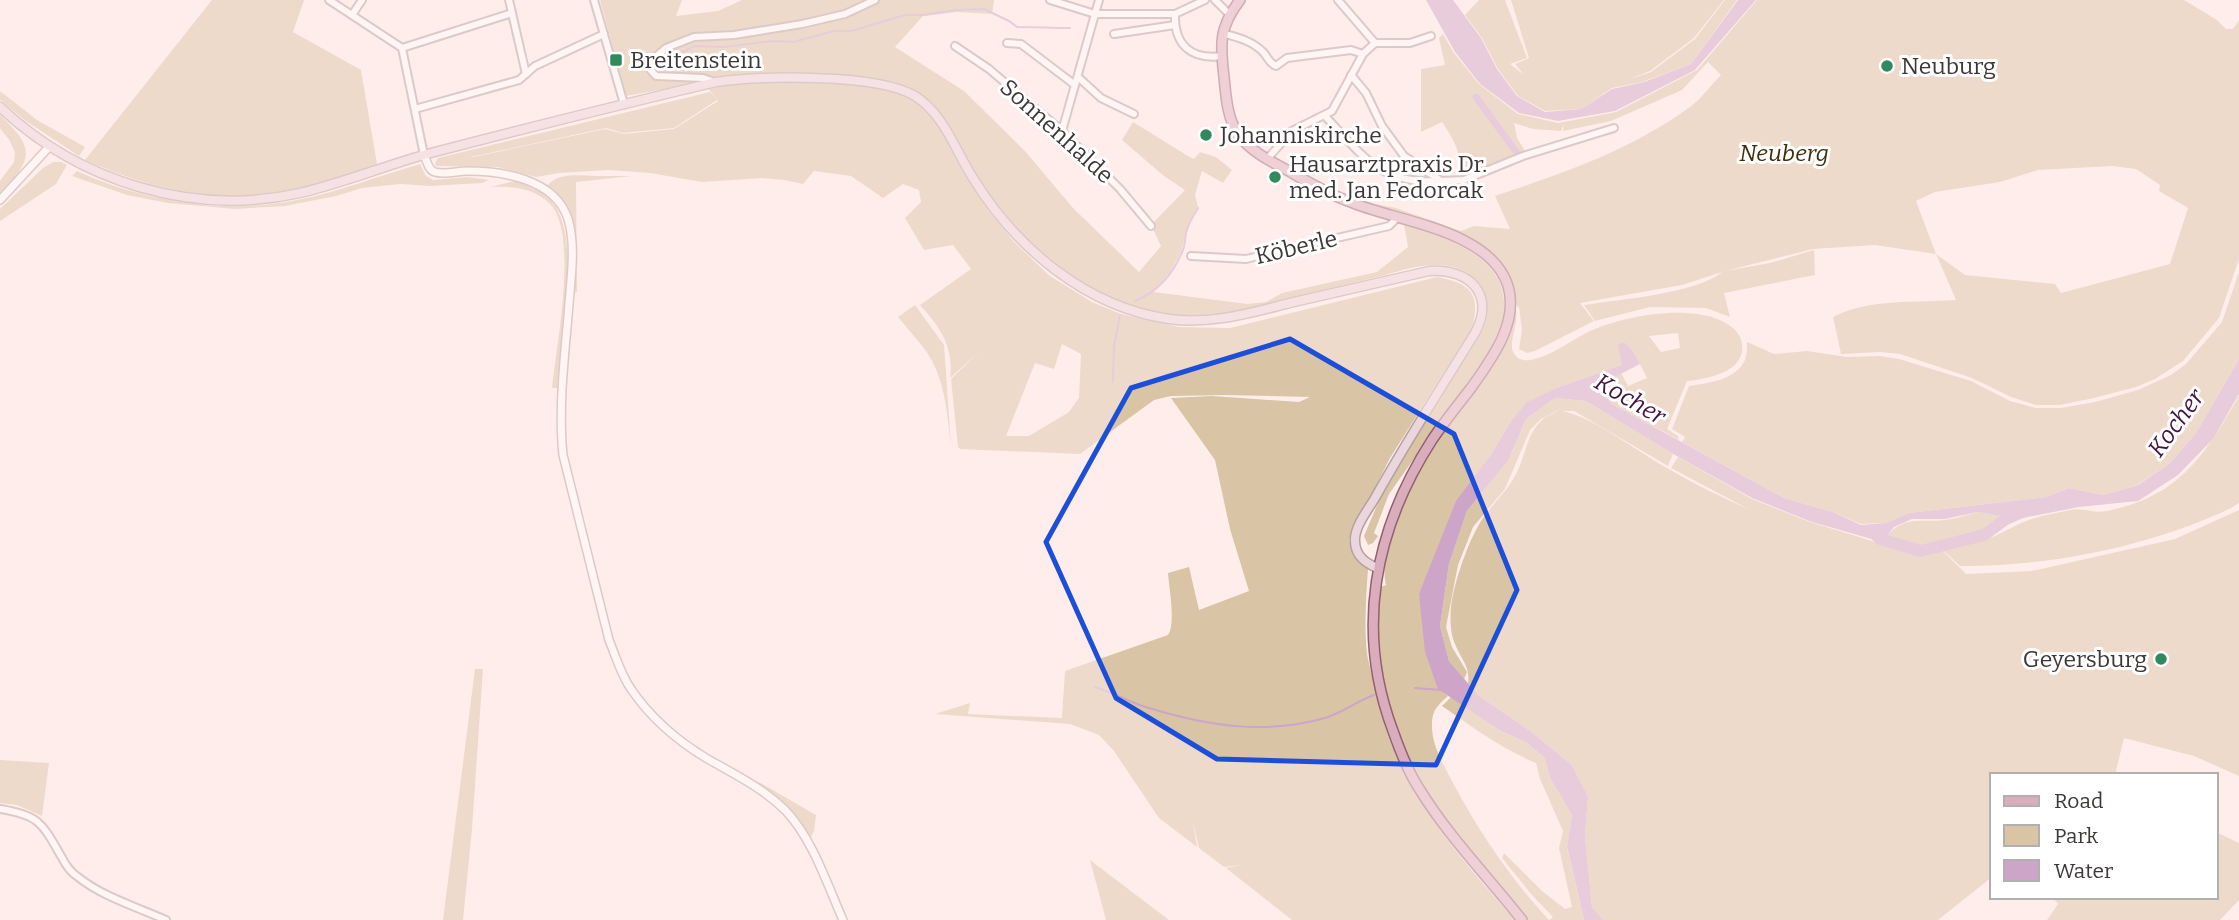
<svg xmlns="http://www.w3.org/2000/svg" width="2239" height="920" font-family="Bitter,serif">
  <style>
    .green { fill: #d9c4a5; fill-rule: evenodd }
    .water { fill: #cda5c8 }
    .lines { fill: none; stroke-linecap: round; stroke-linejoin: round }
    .stream { stroke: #cda5c8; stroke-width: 2 }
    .canal { stroke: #cda5c8; stroke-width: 7 }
    .river { stroke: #cda5c8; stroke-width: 12 }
    .minor-casing { stroke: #b1a19f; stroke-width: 10 }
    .tertiary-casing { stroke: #b1a19f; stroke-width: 10 }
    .secondary-casing { stroke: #b1a19f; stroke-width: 11 }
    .primary-casing { stroke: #926071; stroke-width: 12 }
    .minor { stroke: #fff; stroke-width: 6 }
    .tertiary { stroke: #fff; stroke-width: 7 }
    .secondary { stroke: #ecd6de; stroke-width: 8 }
    .primary { stroke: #d9adbc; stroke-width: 9 }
    .marked { fill: none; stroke: #1d4ed8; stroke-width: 5; stroke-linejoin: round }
    .poi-dot { fill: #31895e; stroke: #fff; stroke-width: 2.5 }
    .labels { text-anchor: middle; stroke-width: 6; stroke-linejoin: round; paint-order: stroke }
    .poi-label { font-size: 23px; fill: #3e3737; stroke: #fff; text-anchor: start }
    .street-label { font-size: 23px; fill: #3e3737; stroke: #fff }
    .park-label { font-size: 23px; font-style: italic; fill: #402c08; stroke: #fff }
    .water-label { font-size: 24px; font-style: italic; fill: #43133f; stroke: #fff }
  </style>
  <rect width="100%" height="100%" fill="#ffedeb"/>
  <g class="green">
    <path d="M212,0h92l-11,32 68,38 16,94c-23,8 -47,18 -71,24 -77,20 -151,3 -221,-28z"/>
    <path d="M600,0h82l-6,16 42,-5 24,-11h252l-2,14 -35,-2 -34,4 -28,31 69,44 61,60 48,57 66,64 22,-26 -10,-21 34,-35 -21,-14 -42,-36 11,-18 55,34 6,3 6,-7 16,5 16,13 -9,13 -21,-12 -7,24 3,12 -9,15 -8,30 -11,20 -16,20 93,12 19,-2 16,-9 95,-21 31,-25 -4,-22c45,13 113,34 98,96 -3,10 -8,20 -12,30l-101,143 -15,39 4,3 -5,7 -5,2 -4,-9c11,-26 22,-53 36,-77 15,-26 33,-50 49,-76 10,-17 33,-45 37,-63 7,-30 -16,-55 -47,-55 -20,-1 -43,7 -62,12 -33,8 -65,16 -98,24 -35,9 -68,18 -104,15 -69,-6 -140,-56 -179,-112l-9,5 28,34 35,33 42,26 29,12 58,13 51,1 207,-51c34,6 44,17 35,51l-82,130 -41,82 9,21 10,8c-2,28 -4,57 -1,85 2,12 6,24 9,36 3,12 5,25 9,36 24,75 79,136 130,194h-223l-66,-52 15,-3 -17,2 -25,-19 -6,-26 4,25 -38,-29 -45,-67 -15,-16 -29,-11 -135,-10 35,-11 -2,11 94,4 3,-47 103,-36c8,-12 1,-47 0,-62l21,-6 10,43 50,-19 -19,-62 -15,-69 -44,-62 41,-2 87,6 11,-5 -86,-2 -53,1 -17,4 -74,54 -120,-5 -2,-2 -7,-68 28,-27 -29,26c4,-31 -10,-51 -30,-73l51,-36 -18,-24 -29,5 -19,-32 16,-16 -2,-12 -16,-6 -20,14 -32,-22 -37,-5 -11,13 -19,-4 -22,-2 -60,4 -52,-9 -41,-3 -50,3 -23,4 -38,-10 -62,-1 -1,-3 3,-5 272,-66 6,6 -13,-16 -77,14zM717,100l1,1 -44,28 -50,5 -19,-5 -132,28h-3l136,-29 17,5 51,-5zM1062,344l19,10 -2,44 -10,14 -40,24h-23l29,-73 19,6z"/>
    <polygon points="1479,0 1505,0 1527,58 1510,64 1524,75 1515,64 1529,58 1511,0 1724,0 1694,38 1650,71 1630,79 1651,72 1695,39 1725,0 1737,0 1691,64 1642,82 1612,88 1581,109 1545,111 1518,96 1498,69 1482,38 1465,15"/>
    <path d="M1757,0h427l33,20 9,9h7l6,-9v239l-20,59 -36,43 -28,18 -19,8 -42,11 -34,7h-24l-25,-8 -39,-19 -72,-24 -20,-2 -39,2 -8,-37c36,-19 84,-14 123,-17l-20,-46 -61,-9 -62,4 -88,22 45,-8 44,-13 1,25 -91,18 6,24 -24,-9 -56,-1 -55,14 -11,-16c37,-6 111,-11 138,-33l-40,13 -102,18 14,18 -59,30 -8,2 -8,-4 3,-19 -3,-23 -2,-1c-3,-16 -8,-32 -18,-45 -24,-30 -98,-47 -135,-59l32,6 65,23 13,-5 36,3 -15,-33c68,-23 137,-46 196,-90 11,-8 20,-21 30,-31l-13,-13 -26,28 -71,31 -48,10 1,-7 -3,7 -28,-2 -19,-6 3,15 8,13 -42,19 -23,4c1,-23 -6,-34 -18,-52l-21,10v-63l24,-4 -6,-27 4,-4 11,19 25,31 39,30 40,9 58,-11 81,-42zM2112,166l24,3 24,16 -1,6 29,17 -18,56 -109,29 -6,-9 -90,-9 -29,-21 -20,-53 19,-9 65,-10 38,-12z"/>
    <polygon points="0,91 37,120 85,147 79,156 26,121 0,100"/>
    <path d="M0,115c37,35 32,44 0,80v-14l14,-19 1,-9 -5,-12 -10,-13z"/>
    <polygon points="53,162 61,162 67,165 56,184 0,221 0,209 43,168"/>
    <path d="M420,164l6,12 7,4 35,-3 21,3 -7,3 -52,3 -30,-2 -38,4 -26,8 -51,10 -50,3 -67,-6 -41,-8 -55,-19 5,-5c69,31 145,44 220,29 41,-8 82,-24 123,-36z"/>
    <path d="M597,176h35l-56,6 1,110 -4,1 -6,-81 -21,-24c10,-17 34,-12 51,-12z"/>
    <path d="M515,181c13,5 27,10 37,21 30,33 9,142 5,186h-5c4,-40 27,-155 -2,-184 -16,-16 -38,-18 -60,-17z"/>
    <path d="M2239,272v87l-43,74 -26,30 -33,22 -34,10 -34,-7 -23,9 -137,16 -21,10 -27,1 -28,-12 -49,-14 -102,-56 3,-5 -13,-8 17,-43c19,-3 47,-6 56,-26 2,-5 2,-13 2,-18l27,12 33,-3 40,6 33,-1 19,3 72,22 39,20 26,7h25l34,-6 43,-12 33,-15 15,-11 36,-42z"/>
    <path d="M915,305l29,40 7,100c-4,-32 -6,-67 -25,-94 -9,-12 -19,-23 -28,-34z"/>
    <path d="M1514,306c9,14 -10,39 2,50 3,4 9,5 14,4 20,-3 40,-19 58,-28 34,-16 99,-28 134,-11 10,5 19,12 20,23 4,28 -35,35 -55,37l-20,48 11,7 1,4 -67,-36 -9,-11 4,-13 14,-7 7,13 19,-8 -14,-27 -11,7 1,7 -64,22 -48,34 -21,35 -71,138 19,94 10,8c-9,8 -16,14 -16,27 -1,22 11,40 21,60 27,50 57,95 96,137l4,-3 -21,-22 -30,-37 2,-5 38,38 23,18 7,-2 -13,-59 4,-17 -23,-52 -4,-16c-34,-14 -64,-36 -94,-57l9,-9 48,33 28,13 18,15 5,20 22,37 -5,33 17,72h-58c-29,-36 -61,-71 -87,-109 -45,-67 -67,-144 -59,-224l6,-2c-4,-17 1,-30 6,-47 9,-33 24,-65 43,-93 30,-45 74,-83 79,-139zM1678,333l2,15 -19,4 -12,-16z"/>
    <path d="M2239,396v107l-8,5c-79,38 -183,59 -271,58l-17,-16c17,-5 35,-8 52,-14 11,-5 22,-12 34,-16 13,-5 28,-7 41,-10 13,-3 24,4 37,1 73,-15 97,-55 132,-115z"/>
    <path d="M1555,398l31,3 87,53 -5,12 -94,-55h-12c28,4 78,42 105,57 27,16 55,29 83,42l-79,-42 7,-11 74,42 58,23 108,33 24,-5 24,24 66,-3 143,-32 64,-29v266l-45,-20 -70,-18 -9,37h-123v102l-54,43h-335l-11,-13 -7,-71 3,-40 -16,-31 -43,-35 -51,-35 -10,-12c3,-15 -8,-26 -13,-39 -5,-11 -5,-26 -4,-37 3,-25 17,-65 30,-86 11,-17 26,-29 35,-47 9,-17 11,-40 25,-53 4,-5 13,-7 18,-11l-18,9 -11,11 -25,59 -32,38 -15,38 -12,62 6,20 15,25 -3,7 -15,-18 -9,-35 9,-62 18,-53 41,-50 18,-42z"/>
    <path d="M1978,512l24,4 -26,18 -18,2 -36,10 -35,-10c18,-21 33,-13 57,-16 11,-1 23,-5 34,-8z"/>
    <polygon points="475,669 483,669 472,829 463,920 443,920"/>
    <polygon points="0,760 49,763 42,816 17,805 0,803"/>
    <polygon points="759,782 816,815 814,831 811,837 807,835 787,808 777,798 761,787"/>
    <polygon points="2216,832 2239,843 2239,900 2220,920 2047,920 2058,904 2052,897 2216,897"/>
    <polygon points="1090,860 1169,920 1106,920"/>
  </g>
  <g class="water">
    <polygon points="1426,0 1453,0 1481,38 1497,69 1517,96 1545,112 1581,109 1612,89 1644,82 1691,64 1738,0 1756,0 1695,70 1615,111 1558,121 1519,113 1480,84 1455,52"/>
    <polygon points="1621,343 1625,343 1633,351 1640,364 1607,381 1603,393 1612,404 1784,498 1833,512 1861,525 1887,523 1909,513 2046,497 2069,488 2103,495 2138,485 2170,463 2196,433 2239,359 2239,394 2213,439 2178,475 2138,501 2079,507 2018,519 1978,512 1945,519 1912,519 1894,527 1882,542 1812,522 1752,498 1673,454 1586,401 1555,398 1526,419 1508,461 1467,511 1449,564 1440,626 1449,661 1478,695 1529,730 1572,765 1588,796 1585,836 1592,907 1603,920 1584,920 1567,847 1572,815 1550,778 1545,758 1527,743 1499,730 1438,689 1425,652 1419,594 1456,501 1490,456 1511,421 1527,402 1559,387 1622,365 1618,345"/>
  </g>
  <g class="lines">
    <g class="stream">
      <path d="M677,54l18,-8 28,1 50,-6 20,1 41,-11h17l54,-16h19l32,-5 28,-1 25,12 8,6c18,0 35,1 53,1"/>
      <path d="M1135,301c24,-10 38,-27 48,-51 2,-5 2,-11 3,-17 2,-9 7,-17 12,-25"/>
      <polyline points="1113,382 1114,347 1120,315"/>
      <path d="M1094,687c19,5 36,16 55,21 59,18 116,27 176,10 19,-6 32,-17 49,-23"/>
      <polyline points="1415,688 1442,690"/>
    </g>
    <polyline class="canal" points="1476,97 1517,153"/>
    <polyline class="river" points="1872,531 1880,539 1921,551 1984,535 2006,519 2024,511"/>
    <g class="minor-casing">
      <g id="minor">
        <polyline points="329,0 402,48 424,155"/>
        <polyline points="509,0 526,74"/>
        <polyline points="594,0 624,104"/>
        <polyline points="1050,0 1095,14 1175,14 1205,0"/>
        <polyline points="1215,0 1229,14"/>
        <polyline points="1338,0 1375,43"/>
        <path d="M1175,14c-1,31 16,46 47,42"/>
        <polyline points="352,15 362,0"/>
        <path d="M1222,33c15,4 31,8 42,20 5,6 5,10 12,13l11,-8 64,-8 12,4"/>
        <polyline points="1114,34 1175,25"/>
        <polyline points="1007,43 1021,44 1075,85"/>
        <polyline points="955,46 989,69 1062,131 1120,189 1151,226"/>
        <polyline points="402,48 512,13"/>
        <polyline points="1351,75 1366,93 1382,126 1404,156 1441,181 1464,180 1523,156 1614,128"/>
        <polyline points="1078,77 1101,98 1134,114"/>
        <polyline points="714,82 703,78 656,76 646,65 666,48 694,37 734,35 802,24 845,14 875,0"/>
        <polyline points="415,109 519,80 535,66 604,34"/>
        <path d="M1325,116c39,41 55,69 116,65"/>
        <polyline points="1062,131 1099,0"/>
        <polyline points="1267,159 1292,131 1332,111 1363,54 1375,43 1410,43 1431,36"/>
        <polyline points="1191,256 1246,259 1389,226 1397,218"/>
        <path d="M0,809c39,6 42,14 61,47 4,8 9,16 17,21 25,20 59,30 88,43"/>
      </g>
    </g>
    <g class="tertiary-casing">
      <g id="tertiary">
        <path d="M424,155c3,6 4,15 11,17 9,3 23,-1 32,-1 36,0 88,8 101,48 8,26 3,58 1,85 -4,50 -11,101 -6,151l46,185c7,17 12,35 22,49 19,28 47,52 75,69 28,16 57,30 80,53 27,29 41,73 57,109"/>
        <polyline points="0,200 49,147"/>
      </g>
    </g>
    <g class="secondary-casing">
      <path id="secondary" d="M0,107c79,75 193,110 300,86 43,-10 84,-27 127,-39 96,-25 192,-49 289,-72 44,-6 161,-9 199,14 29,18 40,54 58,82 43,70 113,129 196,141 43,6 84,-7 125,-17 45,-10 90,-21 135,-31 40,-3 67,23 46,62 -34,55 -69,109 -100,165 -7,12 -21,29 -20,43 0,15 11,22 22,27"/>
    </g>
    <g class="primary-casing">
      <path id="primary" d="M1240,0c-21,27 -20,44 -16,77 2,19 3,41 14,57 11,16 30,26 47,35 20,11 41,24 63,32 48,21 142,28 160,85 11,37 -17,74 -37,102 -13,17 -27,34 -39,52 -58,90 -77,190 -39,291 7,20 15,41 27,59 29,47 68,87 102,130"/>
    </g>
    <use href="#minor" class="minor"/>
    <use href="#tertiary" class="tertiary"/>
    <use href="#secondary" class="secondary"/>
    <use href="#primary" class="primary"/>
  </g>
  <path d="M0 0H2239V920H0ZM1290,339l164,95 63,156 -81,175 -219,-6 -101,-61 -70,-156 85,-154z" fill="#ffedeb" fill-opacity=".55" fill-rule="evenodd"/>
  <path class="marked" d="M1290,339l164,95 63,156 -81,175 -219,-6 -101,-61 -70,-156 85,-154z"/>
  <g class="poi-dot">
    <rect x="609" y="53" width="14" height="14" rx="3.5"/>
    <circle cx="1887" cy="66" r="7"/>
    <circle cx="1206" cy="135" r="7"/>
    <circle cx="1275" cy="177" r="7"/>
    <circle cx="2161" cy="659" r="7"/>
  </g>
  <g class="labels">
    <g class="poi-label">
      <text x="630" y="68">Breitenstein</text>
      <text x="1901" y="74">Neuburg</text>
      <text x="1220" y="143">Johanniskirche</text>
      <text x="1289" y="172">Hausarztpraxis Dr.<tspan x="1289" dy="26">med. Jan Fedorcak</tspan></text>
      <text x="2147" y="667" text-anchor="end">Geyersburg</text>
    </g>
    <g class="street-label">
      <text transform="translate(1057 131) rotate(42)" y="8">Sonnenhalde</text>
      <text transform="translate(1296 247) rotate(-13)" y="8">Köberle</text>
    </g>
    <g class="park-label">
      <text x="1784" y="161">Neuberg</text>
    </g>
    <g class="water-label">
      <text transform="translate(1630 399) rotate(30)" y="8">Kocher</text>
      <text transform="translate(2176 423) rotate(-54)" y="8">Kocher</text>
    </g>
  </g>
  <rect x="1990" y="773" width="228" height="126" fill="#ffffff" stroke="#b2afaf" stroke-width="2"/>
  <rect x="2004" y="796" width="35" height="10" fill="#d9adbc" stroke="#b2afaf" stroke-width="2"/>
  <text x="2054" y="808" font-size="21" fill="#3e3737">Road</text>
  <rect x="2004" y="825" width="35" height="21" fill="#d9c4a5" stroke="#b2afaf" stroke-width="2"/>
  <text x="2054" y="843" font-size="21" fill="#3e3737">Park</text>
  <rect x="2004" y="860" width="35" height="21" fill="#cda5c8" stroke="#b2afaf" stroke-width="2"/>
  <text x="2054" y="878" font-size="21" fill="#3e3737">Water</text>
</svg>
